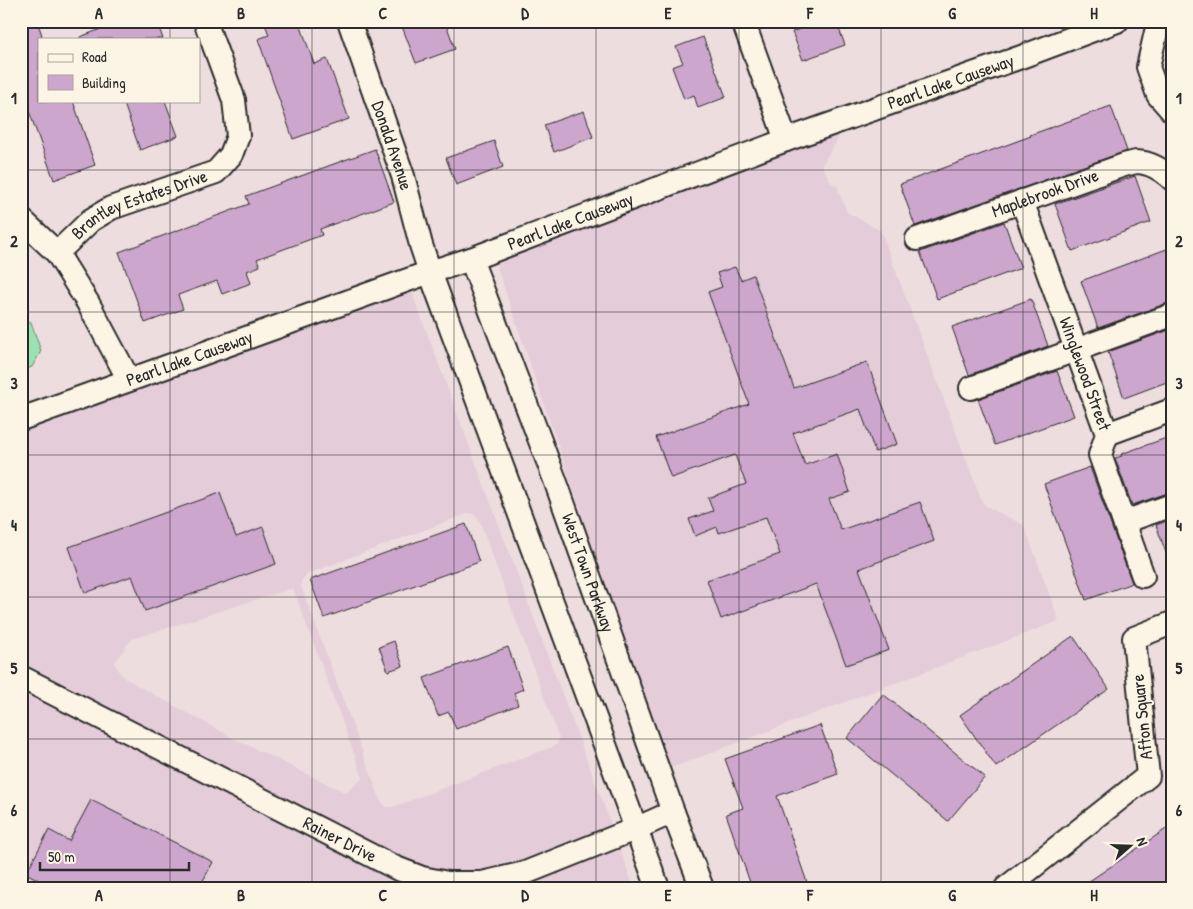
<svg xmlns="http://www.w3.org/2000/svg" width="1193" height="909" font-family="'Patrick Hand',sans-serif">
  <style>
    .built { fill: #e4ccd9; fill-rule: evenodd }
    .green { fill: #9ae2b1; stroke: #62866e }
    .building { fill: #cda6ce; stroke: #2b2b2b }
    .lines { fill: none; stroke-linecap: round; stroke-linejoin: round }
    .minor-casing { stroke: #2b2b2b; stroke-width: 26 }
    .minor { stroke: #fcf5e5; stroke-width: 22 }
    .grid { fill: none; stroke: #2b2b2b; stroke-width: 1; stroke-opacity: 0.55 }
    .labels { text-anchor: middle; stroke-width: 4; stroke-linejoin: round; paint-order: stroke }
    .street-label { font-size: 18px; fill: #2b2b2b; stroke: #fcf5e5 }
    .neatline { fill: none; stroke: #2b2b2b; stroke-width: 2 }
    .grid-label { font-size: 16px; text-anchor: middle; font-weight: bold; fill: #2b2b2b }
  </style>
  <rect width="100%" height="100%" fill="#eeddde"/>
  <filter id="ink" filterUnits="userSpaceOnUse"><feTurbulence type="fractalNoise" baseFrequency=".02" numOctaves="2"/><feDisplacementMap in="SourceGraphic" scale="10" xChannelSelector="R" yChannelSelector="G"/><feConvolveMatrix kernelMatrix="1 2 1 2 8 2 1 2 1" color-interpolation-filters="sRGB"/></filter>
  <g filter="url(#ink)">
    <g class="built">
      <polygon points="838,132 839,137 822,165 831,183 837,186 847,212 881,231 982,502 986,506 1024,525 1059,621 671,768 632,661 495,261"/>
      <path d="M411,290l201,537 -90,36 -40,10 -32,-1 -24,-4 -25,-10 -380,-193v-235l102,-36 10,-4zM469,513l6,2 4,4 80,219 -2,6 -5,3 -159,60h-6l-2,-1 -4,-4 -80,-216v-5l6,-7zM293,588l70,190 -17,15 -115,-56 -107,-59 -10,-15 18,-24z"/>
      <polygon points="21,689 418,888 21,888"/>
      <polygon points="619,846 634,888 507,888"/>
    </g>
    <polygon class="green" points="21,318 31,322 41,351 32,367 21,371"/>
    <g class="building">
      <polygon points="21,21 37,21 42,35 39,37 39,101 73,101 95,165 54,180 21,89"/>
      <polygon points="122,21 157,21 163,39 80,39 80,37"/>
      <polygon points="264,21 299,21 314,64 327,59 349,119 293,139 258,39 269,35"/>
      <polygon points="400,21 445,21 455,49 416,63"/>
      <polygon points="820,21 836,21 845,45 803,60 792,32"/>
      <polygon points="703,37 726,97 698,108 694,95 684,99 672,67 683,63 676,47"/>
      <polygon points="123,101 165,101 178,136 140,150"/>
      <polygon points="1111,106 1127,151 915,226 900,184 1031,136 1030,135"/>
      <polygon points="584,111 593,137 554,152 544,125"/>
      <polygon points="494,141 503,167 456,185 446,158"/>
      <polygon points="375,149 394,202 320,229 322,235 257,259 260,266 247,271 251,283 222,294 217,281 178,295 183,309 145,323 119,252 249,204 246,196"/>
      <polygon points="1135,176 1151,222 1072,251 1055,204"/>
      <polygon points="1004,222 1021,268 937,299 920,252"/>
      <polygon points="1172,247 1172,302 1168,303 1098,328 1081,281"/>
      <polygon points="735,267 741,280 753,275 794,388 867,362 897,444 875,452 860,409 793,433 805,465 837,454 850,492 829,499 841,530 920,502 934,541 859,569 889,650 846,665 816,584 721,619 707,580 780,554 766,517 719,533 717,527 695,536 689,519 713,511 708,498 746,484 735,455 671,478 656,437 749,404 708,292 722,287 717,273"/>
      <polygon points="1031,299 1048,346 969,375 952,327"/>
      <polygon points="1172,329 1172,380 1124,398 1108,352"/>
      <polygon points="1057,371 1074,416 995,445 978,399"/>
      <polygon points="1172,436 1172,492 1168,493 1132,505 1115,458 1122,456 1121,454"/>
      <polygon points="1090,467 1132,583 1086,600 1044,484"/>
      <polygon points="220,493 236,537 263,527 276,564 145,611 132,576 85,593 69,547"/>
      <polygon points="1172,519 1172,564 1170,564 1156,525"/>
      <polygon points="466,524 479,562 324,618 310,580"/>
      <polygon points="1073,636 1109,689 996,767 960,715"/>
      <polygon points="394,641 403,666 388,671 379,647"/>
      <polygon points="508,647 523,689 514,693 518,705 456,729 449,712 438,716 424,678"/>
      <polygon points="883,694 985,777 948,821 847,738"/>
      <polygon points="820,725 838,774 777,796 809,888 752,888 726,814 743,808 725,759"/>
      <polygon points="91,800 213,862 199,888 53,888 26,873 49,830 69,841"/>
      <polygon points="1172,825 1172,888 1079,888"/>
    </g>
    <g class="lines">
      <g class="minor-casing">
        <g id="minor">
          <path id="s1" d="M349,21l54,155 18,69 9,27 228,616"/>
          <polyline points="743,21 786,140"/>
          <polyline points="1156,32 1148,67 1158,95 1172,111"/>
          <path id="s2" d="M1022,201l85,233 -7,21 43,121"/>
          <polyline points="21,219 57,253 88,303 129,380"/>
          <path id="s3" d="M917,239l207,-74c4,-1 8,-2 12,-3 13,0 27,8 36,17"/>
          <path id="s4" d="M57,253l34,-33 20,-12 105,-36 15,-17 7,-19 -4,-36 -29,-79"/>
          <path id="s5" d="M471,259l84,221 118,332 29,76"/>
          <polyline points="971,388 1172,315"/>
          <path id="s6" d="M21,419l409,-147 41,-13 315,-119 235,-83 96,-36"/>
          <polyline points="1107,434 1172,410"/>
          <polyline points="1124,522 1172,505"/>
          <path id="s7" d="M21,677l375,191 26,10 26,5h34l43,-10 110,-44 38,-17"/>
          <polyline points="1006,888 1148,776 1134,638 1172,623"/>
        </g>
      </g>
      <use href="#minor" class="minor"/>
    </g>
  </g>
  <path class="grid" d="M170,21v18M312,21v867M454,21v867M596,21v867M739,21v867M881,21v867M1023,21v867M170,101v787M21,170h1151M21,312h1151M21,455h1151M21,597h1151M21,739h1151"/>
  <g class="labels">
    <g class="street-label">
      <text dy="6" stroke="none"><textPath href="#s6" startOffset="989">Pearl Lake Causeway</textPath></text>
      <text dy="6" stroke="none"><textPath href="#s1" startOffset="132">Donald Avenue</textPath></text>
      <text dy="6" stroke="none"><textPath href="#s3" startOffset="136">Maplebrook Drive</textPath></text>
      <text dy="6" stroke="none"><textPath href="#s4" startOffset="98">Brantley Estates Drive</textPath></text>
      <text dy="6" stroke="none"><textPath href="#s6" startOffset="584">Pearl Lake Causeway</textPath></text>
      <text dy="6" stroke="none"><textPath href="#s6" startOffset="179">Pearl Lake Causeway</textPath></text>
      <text dy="6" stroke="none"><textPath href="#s2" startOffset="184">Winglewood Street</textPath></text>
      <text dy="6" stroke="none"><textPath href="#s5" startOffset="335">West Town Parkway</textPath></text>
      <text transform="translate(1142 717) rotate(-96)" y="6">Afton Square</text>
      <text dy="6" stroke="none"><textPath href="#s7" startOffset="358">Rainer Drive</textPath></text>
    </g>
  </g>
  <rect width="1193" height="909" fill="none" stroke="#fcf5e5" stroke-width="55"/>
  <rect x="38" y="38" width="162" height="65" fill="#fcf5e5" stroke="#a8a49b"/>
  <rect x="48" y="54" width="25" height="8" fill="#fcf5e5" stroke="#a8a49b"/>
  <text x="82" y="62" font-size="15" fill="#2b2b2b">Road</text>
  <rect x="48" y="75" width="25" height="15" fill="#cda6ce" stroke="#a8a49b"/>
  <text x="82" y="88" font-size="15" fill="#2b2b2b">Building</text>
  <g transform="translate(1130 846) rotate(70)" stroke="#fcf5e5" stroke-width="4" paint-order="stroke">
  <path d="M0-4L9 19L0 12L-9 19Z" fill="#2b2b2b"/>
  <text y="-8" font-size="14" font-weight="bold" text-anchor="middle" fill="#2b2b2b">N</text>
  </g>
  <path d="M40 862v8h149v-8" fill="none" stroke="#2b2b2b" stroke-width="2.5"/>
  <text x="48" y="862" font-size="15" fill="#2b2b2b" stroke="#fcf5e5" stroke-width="4" paint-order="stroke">50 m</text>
  <rect x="28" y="28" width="1138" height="854" class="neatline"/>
  <g class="grid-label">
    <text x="99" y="19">A</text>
    <text x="241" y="19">B</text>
    <text x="383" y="19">C</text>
    <text x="525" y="19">D</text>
    <text x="668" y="19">E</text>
    <text x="810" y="19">F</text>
    <text x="952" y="19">G</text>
    <text x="1094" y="19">H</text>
    <text x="14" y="104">1</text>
    <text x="1179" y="104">1</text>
    <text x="14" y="247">2</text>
    <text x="1179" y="247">2</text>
    <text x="14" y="389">3</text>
    <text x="1179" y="389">3</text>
    <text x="14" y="531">4</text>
    <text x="1179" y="531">4</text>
    <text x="14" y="674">5</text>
    <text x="1179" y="674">5</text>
    <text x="14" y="816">6</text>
    <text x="1179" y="816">6</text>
    <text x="99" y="901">A</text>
    <text x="241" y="901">B</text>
    <text x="383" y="901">C</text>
    <text x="525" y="901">D</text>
    <text x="668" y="901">E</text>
    <text x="810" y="901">F</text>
    <text x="952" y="901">G</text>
    <text x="1094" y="901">H</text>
  </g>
</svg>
